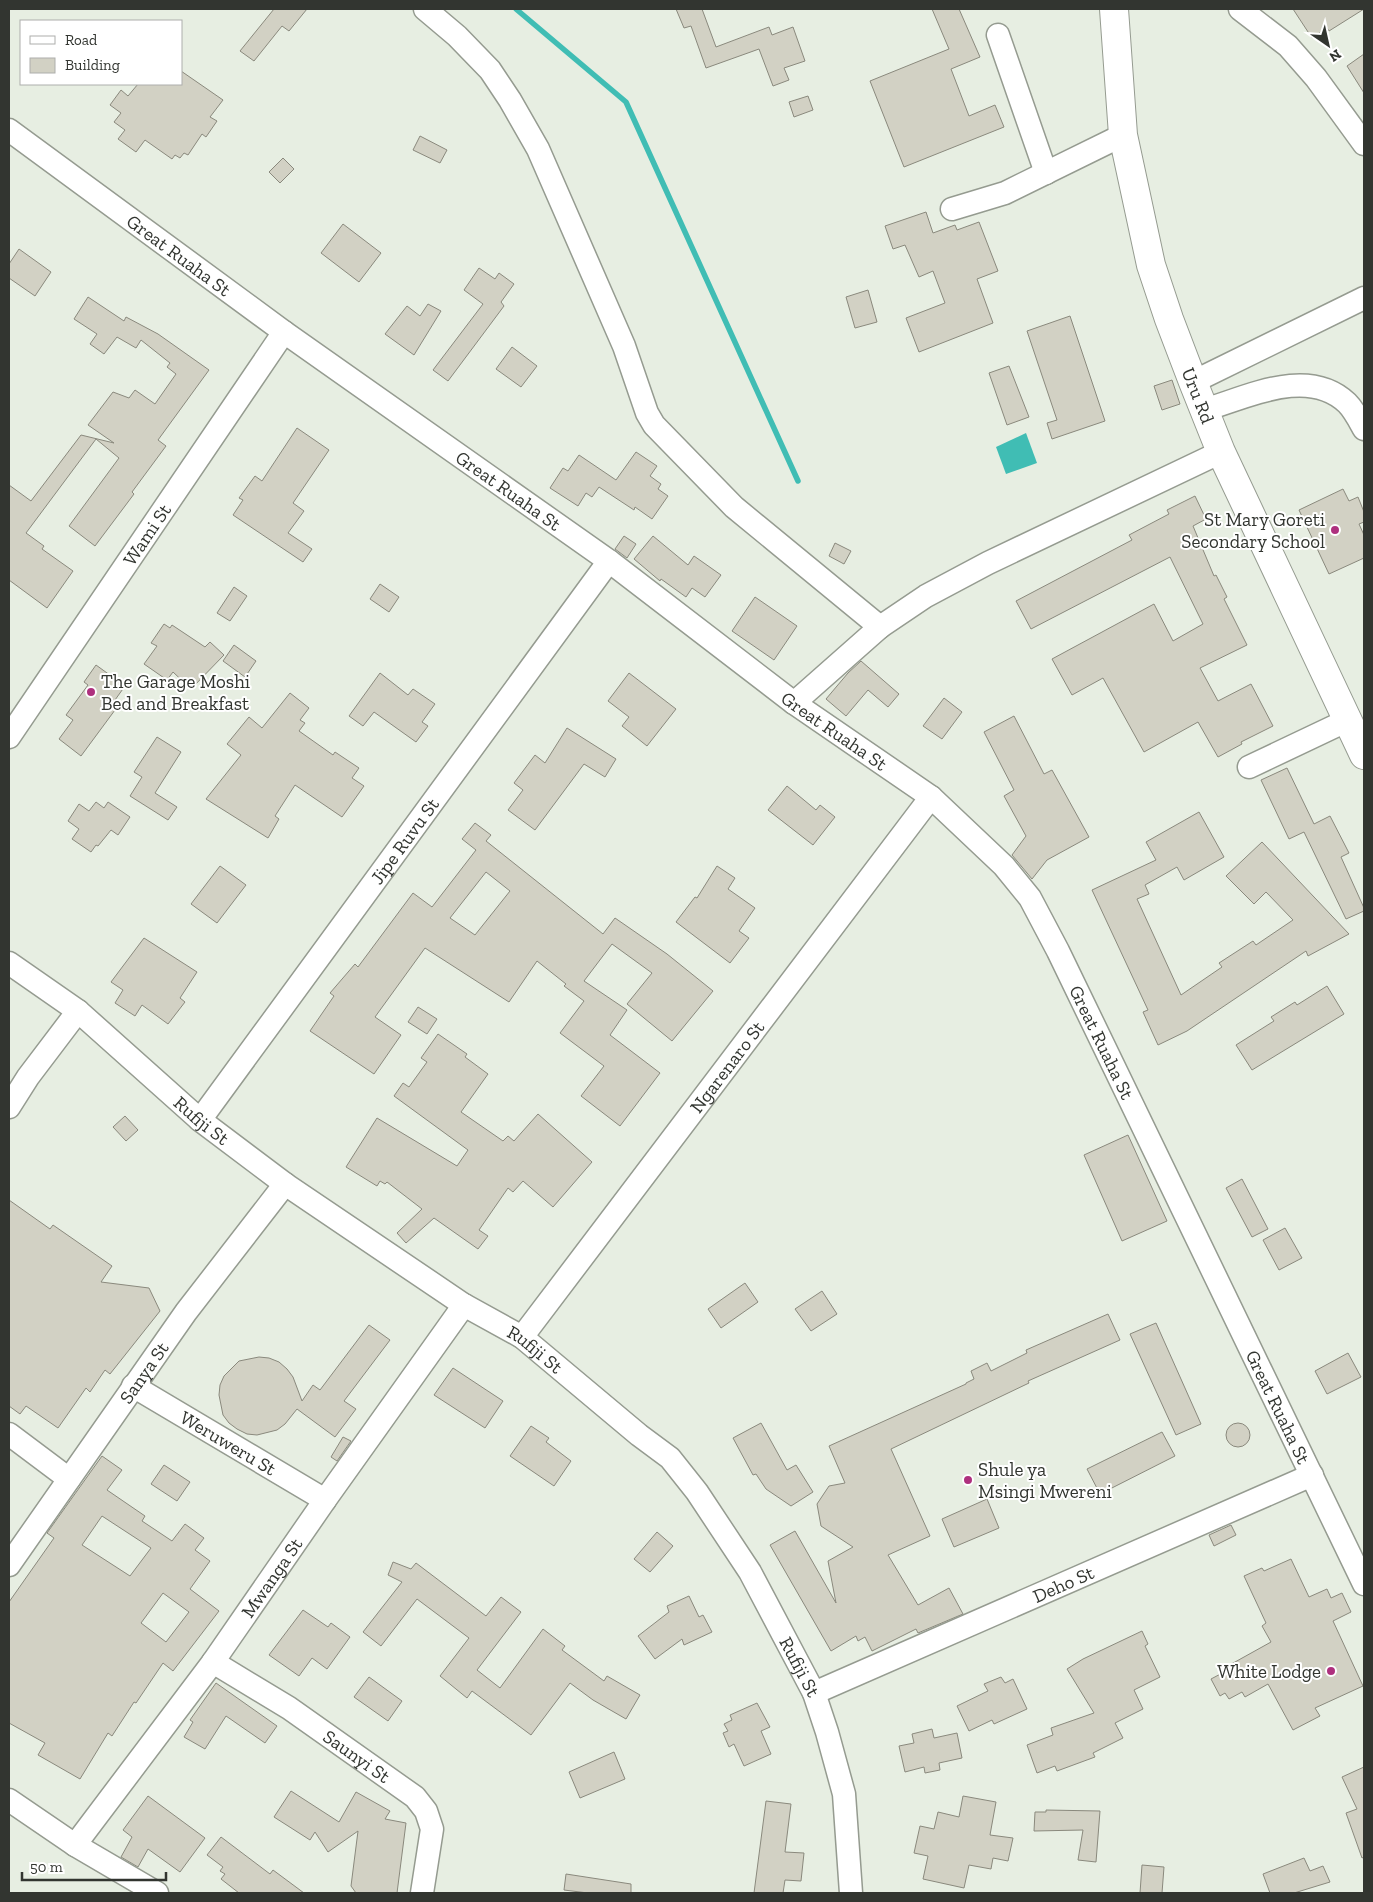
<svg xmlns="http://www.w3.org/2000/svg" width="1373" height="1902" font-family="'Zilla Slab',serif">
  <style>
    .water { fill: #40bdb4 }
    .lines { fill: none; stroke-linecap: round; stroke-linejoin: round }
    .stream { stroke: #40bdb4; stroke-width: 5.5 }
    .building { fill: #d2d1c4; stroke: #8a897d; fill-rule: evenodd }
    .street-casing { stroke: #959b90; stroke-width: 25 }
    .secondary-casing { stroke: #959b90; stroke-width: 30 }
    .street { stroke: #fff; stroke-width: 22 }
    .secondary { stroke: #fff; stroke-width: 28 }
    .poi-dot { fill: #ae307e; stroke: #fff; stroke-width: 2 }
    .labels { text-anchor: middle; stroke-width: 4; stroke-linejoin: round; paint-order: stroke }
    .street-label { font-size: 19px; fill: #323530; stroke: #fff }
    .poi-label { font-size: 19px; fill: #323530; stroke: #fff; text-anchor: end }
  </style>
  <rect width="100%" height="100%" fill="#e7eee2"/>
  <polygon class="water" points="1026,433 1037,463 1006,474 996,447"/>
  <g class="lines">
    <polyline class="stream" points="516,9 626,102 798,481"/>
  </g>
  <g class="building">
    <polygon points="274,9 307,9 289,31 282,26 254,61 240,51"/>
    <polygon points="676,9 702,9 716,47 769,27 772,35 793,27 805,61 784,68 789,80 773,86 759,49 706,68 691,26 684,28"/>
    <polygon points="932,9 959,9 980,57 951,69 969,116 995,105 1004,127 904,167 870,81 949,49"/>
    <polygon points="1293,9 1364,9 1329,31 1327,28 1312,38"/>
    <polygon points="1364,54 1364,93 1347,66"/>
    <polygon points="181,71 223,100 210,117 217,121 206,137 202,134 188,155 184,153 180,158 175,155 172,159 145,140 136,152 118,139 125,130 114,122 121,113 110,105 121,90 128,96 138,84 181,84"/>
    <polygon points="808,96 813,110 794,117 789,102"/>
    <polygon points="420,136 447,150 440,163 413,150"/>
    <polygon points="283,158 294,169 280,183 269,172"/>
    <polygon points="926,212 933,233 955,225 957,230 979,222 998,271 977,279 993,323 919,352 906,318 945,303 933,271 919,277 905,245 893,249 885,226"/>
    <polygon points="343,224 381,253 359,282 321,253"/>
    <polygon points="19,249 51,272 35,296 9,278 9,264"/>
    <polygon points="479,268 495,279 499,273 514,284 501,302 504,306 448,381 433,370 483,304 464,290"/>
    <polygon points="868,290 877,322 855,328 846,297"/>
    <polygon points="88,297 124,321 126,317 158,334 209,370 158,440 166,446 132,492 134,494 95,546 69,526 119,458 96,439 26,533 44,546 42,549 73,571 47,608 9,580 9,485 31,501 81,435 114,443 88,425 113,392 129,398 135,390 155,404 176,374 167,367 170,363 141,340 136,348 117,337 104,354 90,344 97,334 74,319"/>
    <polygon points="428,304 441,311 414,355 385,334 407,306 420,316"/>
    <polygon points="1070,316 1105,421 1052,439 1047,423 1057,420 1027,331"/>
    <polygon points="512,347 537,366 521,387 496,369"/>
    <polygon points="1009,366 1029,417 1007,425 989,373"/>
    <polygon points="1172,380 1180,404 1162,410 1154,386"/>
    <polygon points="297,428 329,450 293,503 304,511 288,533 312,549 303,562 233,515 243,500 239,498 255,476 262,481"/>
    <polygon points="636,452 657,466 650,476 661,484 658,489 668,496 652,519 635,507 634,510 599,487 592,497 586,493 578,506 550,488 563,468 568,471 579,455 616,480"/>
    <polygon points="1343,489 1349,501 1358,497 1364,512 1364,522 1359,524 1364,535 1364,558 1329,574 1299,510"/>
    <polygon points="1195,496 1206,519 1193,526 1214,576 1216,575 1227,597 1224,599 1247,645 1200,668 1218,701 1251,684 1273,726 1241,742 1242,744 1218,757 1198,722 1144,752 1103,678 1072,695 1052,659 1154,604 1173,641 1203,624 1170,557 1031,629 1016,601 1132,540 1129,535 1169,514 1167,510"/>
    <polygon points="624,536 636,544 627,558 615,549"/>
    <polygon points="653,536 688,565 694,556 721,575 705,597 692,588 686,597 661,579 660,581 634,559"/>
    <polygon points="835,543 851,551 844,564 829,556"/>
    <polygon points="380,584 399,597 389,612 370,599"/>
    <polygon points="234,587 247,596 230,621 217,613"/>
    <polygon points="755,597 797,626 774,660 732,631"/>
    <polygon points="164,624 170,628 172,625 205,647 210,642 224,655 191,689 173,672 167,680 144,664 157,646 151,643"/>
    <polygon points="234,645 256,661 245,677 223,661"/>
    <polygon points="861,661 899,694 888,707 868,690 846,716 826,699 848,673"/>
    <polygon points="96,665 125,686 110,707 115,710 81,756 59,739 73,720 66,715 88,685 84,682"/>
    <polygon points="380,673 408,695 413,689 435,704 422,722 428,726 416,742 374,712 363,726 349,716"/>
    <polygon points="629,673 676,709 647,746 622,726 629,717 608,701"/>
    <polygon points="290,693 309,708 300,720 305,723 299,731 333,755 335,752 359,768 352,778 364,786 342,817 295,785 275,816 279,819 268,838 206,799 241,755 227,744 249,717 262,728"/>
    <polygon points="944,698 962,712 942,739 923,726"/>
    <polygon points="1014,716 1044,774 1052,770 1089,837 1047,860 1032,879 1012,855 1026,836 1004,796 1014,790 984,732"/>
    <polygon points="567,728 616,759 605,777 584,764 535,830 508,810 523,790 514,783 535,755 545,763"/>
    <polygon points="157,737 181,752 155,793 177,807 168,820 130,796 142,777 134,772"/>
    <polygon points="1287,768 1314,824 1330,816 1349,853 1341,857 1364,908 1364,911 1346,919 1304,832 1289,839 1261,780"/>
    <polygon points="787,786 816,810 820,805 835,817 813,845 768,810"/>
    <polygon points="96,802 104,808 108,802 130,817 118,835 111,830 98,846 96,845 91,852 72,839 79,829 68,821 79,804 89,811"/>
    <polygon points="1199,812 1224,857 1184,880 1177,867 1145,885 1149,894 1137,899 1181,995 1222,967 1219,963 1253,941 1256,945 1293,920 1266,892 1254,904 1226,876 1262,842 1349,934 1308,956 1306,951 1187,1031 1158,1045 1143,1012 1148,1010 1092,890 1156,860 1146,842"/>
    <path d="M475,823l16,12 -5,6 117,93 12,-16 52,36 46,37 -41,50 -45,-37 25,-31 -40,-29 -28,37 43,29 -17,25 50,38 -40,53 -39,-30 23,-30 -44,-33 24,-32 -20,-15 2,-2 -29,-23 -28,41 -84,-54 -50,69 26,18 -27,39 -64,-43 24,-35 -4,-3 25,-29 3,3 55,-74 19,14 44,-57 -14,-11zM486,872l24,19 -35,44 -25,-17z"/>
    <polygon points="220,866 246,885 217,923 191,904"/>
    <polygon points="717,866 735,878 728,889 755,908 739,931 749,938 730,963 676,922 695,897 697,898"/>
    <polygon points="144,938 197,972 180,998 185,1002 168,1024 142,1005 135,1016 115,1003 123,990 111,982"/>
    <polygon points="1327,986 1344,1014 1252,1070 1236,1045 1274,1021 1271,1017 1295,1002 1297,1005"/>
    <polygon points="418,1007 437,1019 427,1034 408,1022"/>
    <polygon points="438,1034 467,1054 465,1057 488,1074 461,1112 503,1141 508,1136 514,1141 538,1114 592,1162 553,1207 523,1181 513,1192 508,1188 479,1230 488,1236 478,1249 434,1218 406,1243 397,1233 422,1209 387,1182 385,1184 380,1181 377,1186 346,1167 377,1118 457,1166 468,1150 394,1096 403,1083 409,1087 427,1062 421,1058"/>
    <polygon points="125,1116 138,1130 126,1141 113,1127"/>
    <polygon points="1128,1135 1167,1221 1122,1241 1084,1155"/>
    <polygon points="1242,1179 1268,1229 1252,1237 1226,1188"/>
    <polygon points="9,1200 50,1229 53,1225 112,1266 101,1282 149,1288 160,1311 110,1374 105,1370 90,1392 86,1388 58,1428 26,1406 20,1414 9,1406"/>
    <polygon points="1285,1228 1302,1258 1279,1270 1263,1240"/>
    <polygon points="745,1283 758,1302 721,1328 708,1309"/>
    <polygon points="822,1291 837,1314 811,1331 795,1309"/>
    <polygon points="1108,1314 1120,1340 1028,1381 1029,1383 891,1449 930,1536 888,1555 918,1605 949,1588 963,1614 918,1633 916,1629 872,1651 865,1637 858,1641 856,1636 831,1651 770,1545 795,1531 836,1603 828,1561 853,1547 821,1526 817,1504 829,1486 845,1483 829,1446 966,1384 966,1383 974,1379 971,1371 987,1363 991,1371 1027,1353 1026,1350"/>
    <polygon points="1156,1323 1201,1424 1176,1435 1130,1334"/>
    <polygon points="369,1325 390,1340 344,1401 356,1409 335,1437 297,1409 285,1424 277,1430 257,1435 247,1434 237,1429 229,1423 223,1415 219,1395 220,1385 224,1376 239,1361 259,1357 269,1358 279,1362 287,1369 293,1377 302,1401 313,1385 320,1390"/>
    <polygon points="1348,1353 1361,1377 1327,1394 1315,1371"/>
    <polygon points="453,1368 503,1401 485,1428 434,1395"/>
    <circle cx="1238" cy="1435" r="12"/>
    <polygon points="761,1423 787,1470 796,1465 813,1492 791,1506 766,1489 756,1474 753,1475 733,1438"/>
    <polygon points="531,1426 549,1438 546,1442 571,1461 554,1486 510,1456"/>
    <polygon points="1162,1432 1175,1456 1100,1494 1087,1469"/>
    <polygon points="343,1437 351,1441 337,1461 331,1457"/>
    <path d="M102,1456l20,14 -15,20 38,26 -3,5 30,20 13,-17 19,14 -9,12 15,11 -20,28 29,22 -46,60 -10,-8 -27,40 -2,-1 -22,34 -4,-3 -28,46 -42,-24 7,-12 -36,-20v-121l45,-64 -7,-5zM102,1516l49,32 -21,28 -48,-31zM163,1593l26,19 -23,30 -25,-19z"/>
    <polygon points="164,1465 190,1482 177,1501 151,1484"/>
    <polygon points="987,1499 999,1528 954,1547 942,1519"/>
    <polygon points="1231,1525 1236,1535 1214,1546 1209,1535"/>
    <polygon points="657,1532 673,1546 650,1572 634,1559"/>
    <polygon points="1291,1559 1309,1597 1327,1589 1331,1598 1342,1593 1351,1612 1333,1621 1363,1686 1315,1708 1320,1716 1293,1730 1268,1684 1245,1697 1242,1692 1229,1699 1225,1693 1220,1696 1211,1679 1228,1670 1226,1667 1271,1642 1262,1626 1266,1623 1244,1576 1262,1568 1264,1571"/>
    <polygon points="393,1562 411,1569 416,1563 486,1616 501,1597 521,1612 477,1670 500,1688 543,1629 565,1646 562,1650 604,1681 607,1676 640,1695 626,1719 593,1700 570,1683 531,1735 472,1691 467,1698 440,1676 469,1638 417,1599 381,1646 363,1632 402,1582 388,1575"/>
    <polygon points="689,1596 699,1617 703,1615 712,1632 684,1645 682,1639 655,1659 638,1636 669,1612 667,1606"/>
    <polygon points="303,1610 328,1627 331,1623 350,1637 327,1669 312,1658 299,1676 269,1655"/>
    <polygon points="1142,1631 1148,1644 1145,1646 1160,1677 1134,1690 1143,1709 1115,1723 1123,1738 1093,1753 1095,1757 1057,1771 1055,1766 1037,1773 1027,1745 1053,1735 1051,1728 1094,1713 1067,1669 1083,1659"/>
    <polygon points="369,1677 402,1701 388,1721 354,1697"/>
    <polygon points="1001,1677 1005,1683 1013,1679 1027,1709 994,1724 992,1720 969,1731 957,1706 988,1691 984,1684"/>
    <polygon points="216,1683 277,1726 265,1743 226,1716 205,1749 184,1737 193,1722 190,1720"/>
    <polygon points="757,1703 770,1727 761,1731 771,1754 744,1766 734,1744 729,1747 723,1733 728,1731 724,1724 732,1720 730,1715"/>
    <polygon points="932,1729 934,1738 957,1733 962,1758 939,1763 940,1770 925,1773 924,1767 905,1772 899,1746 914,1743 912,1734"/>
    <polygon points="614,1752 625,1779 580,1798 569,1772"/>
    <polygon points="1364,1767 1364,1857 1362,1858 1346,1813 1357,1809 1342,1777"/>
    <polygon points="291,1791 339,1822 356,1792 390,1811 385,1819 406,1823 397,1893 356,1893 351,1886 358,1831 328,1852 315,1832 310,1840 274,1817"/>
    <polygon points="148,1796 205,1838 180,1872 148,1849 138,1867 121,1857 132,1837 123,1830"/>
    <polygon points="963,1796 996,1802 990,1835 1013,1838 1008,1861 993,1858 991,1869 969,1865 964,1888 923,1879 928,1856 914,1853 920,1826 934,1829 938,1812 959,1817"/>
    <polygon points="766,1801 791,1804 785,1852 804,1853 801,1881 785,1880 783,1893 754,1893"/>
    <polygon points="1046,1810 1100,1811 1096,1862 1078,1860 1083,1830 1034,1831 1035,1812 1046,1812"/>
    <polygon points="221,1837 270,1874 273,1870 304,1893 239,1893 221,1879 225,1874 220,1871 223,1867 207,1855"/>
    <polygon points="1304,1858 1310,1871 1323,1866 1330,1882 1294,1893 1270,1893 1263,1874"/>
    <polygon points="1142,1865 1164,1867 1162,1893 1140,1893"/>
    <polygon points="566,1874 631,1884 631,1893 588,1893 564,1890"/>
  </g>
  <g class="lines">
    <g class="street-casing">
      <g id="street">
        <polyline points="425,9 457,36 490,70 510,100 538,149 624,346 647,413 654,425 734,507 880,627"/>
        <polyline points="1240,9 1288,46 1316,78 1364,144"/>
        <polyline points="998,35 1046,173"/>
        <path id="s1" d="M9,130l275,202 325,229 185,142 137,94 73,69 26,32 28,53 306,633"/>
        <polyline points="952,209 1005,193 1123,135"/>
        <polyline points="1193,382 1364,298"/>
        <path d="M1204,410c44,-13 104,-44 143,-7 7,7 12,17 17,26"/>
        <polyline points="794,703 880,627 926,596 988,563 1221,452"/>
        <path id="s2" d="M9,737l275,-405"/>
        <polyline points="1249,767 1348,720"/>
        <path id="s3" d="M9,963l69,48 122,109 85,64 179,121 58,32 117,98 31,23 27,34 53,80 64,121 13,39 17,62 7,99"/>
        <polyline points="9,1107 28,1077 78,1011"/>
        <path id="s4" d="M200,1120l409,-559"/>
        <path id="s5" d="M522,1337l409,-540"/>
        <path id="s6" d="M133,1386l192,114"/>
        <polyline points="9,1434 69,1479"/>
        <path id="s7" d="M9,1565l177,-253 99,-128"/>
        <path id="s8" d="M213,1662l76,46 126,89 11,14 6,18 -10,64"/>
        <path id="s9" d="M814,1693l498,-218"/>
        <polyline points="9,1800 75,1845 157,1893"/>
        <path id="s10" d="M75,1845l138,-183 112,-162 139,-195"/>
      </g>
    </g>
    <g class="secondary-casing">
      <g id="secondary">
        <path id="s11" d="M1114,9l9,126 28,130 18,54 24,63 28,70 143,303"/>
      </g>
    </g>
    <use href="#street" class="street"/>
    <use href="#secondary" class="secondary"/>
  </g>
  <g class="poi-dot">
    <circle cx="1335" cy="530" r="5"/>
    <circle cx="91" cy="692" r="5"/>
    <circle cx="968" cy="1480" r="5"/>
    <circle cx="1331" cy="1671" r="5"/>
  </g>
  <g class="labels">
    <g class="street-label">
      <text dy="7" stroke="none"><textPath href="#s1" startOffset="211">Great Ruaha St</textPath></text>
      <text dy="7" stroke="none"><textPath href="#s11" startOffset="398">Uru Rd</textPath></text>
      <text dy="7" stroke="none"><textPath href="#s1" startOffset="616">Great Ruaha St</textPath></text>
      <text dy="7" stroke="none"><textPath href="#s2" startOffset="245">Wami St</textPath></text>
      <text dy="7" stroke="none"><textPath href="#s1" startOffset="1021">Great Ruaha St</textPath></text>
      <text dy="7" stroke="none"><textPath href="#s4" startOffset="346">Jipe Ruvu St</textPath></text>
      <text dy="7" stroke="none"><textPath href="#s1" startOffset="1441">Great Ruaha St</textPath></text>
      <text dy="7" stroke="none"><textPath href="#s5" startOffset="339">Ngarenaro St</textPath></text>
      <text dy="7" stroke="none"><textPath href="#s3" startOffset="249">Rufiji St</textPath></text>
      <text dy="7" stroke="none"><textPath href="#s3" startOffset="654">Rufiji St</textPath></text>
      <text dy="7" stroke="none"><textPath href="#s7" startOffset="235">Sanya St</textPath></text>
      <text dy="7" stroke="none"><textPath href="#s1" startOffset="1846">Great Ruaha St</textPath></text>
      <text dy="7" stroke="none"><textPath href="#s6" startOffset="111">Weruweru St</textPath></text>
      <text dy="7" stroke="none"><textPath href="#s10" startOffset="332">Mwanga St</textPath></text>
      <text dy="7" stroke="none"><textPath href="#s9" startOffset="272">Deho St</textPath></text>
      <text dy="7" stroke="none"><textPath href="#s3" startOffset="1074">Rufiji St</textPath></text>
      <text dy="7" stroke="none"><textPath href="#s8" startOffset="172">Saunyi St</textPath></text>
    </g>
    <g class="poi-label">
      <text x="1325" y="526">St Mary Goreti<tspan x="1325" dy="22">Secondary School</tspan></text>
      <text x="101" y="688" text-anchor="start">The Garage Moshi<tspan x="101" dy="22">Bed and Breakfast</tspan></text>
      <text x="978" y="1476" text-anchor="start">Shule ya<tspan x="978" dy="22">Msingi Mwereni</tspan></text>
      <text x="1321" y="1678">White Lodge</text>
    </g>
  </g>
  <rect width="1373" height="1902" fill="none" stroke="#323530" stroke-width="20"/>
  <rect x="20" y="20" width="162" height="65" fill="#ffffff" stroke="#adaeac"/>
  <rect x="30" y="36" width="25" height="8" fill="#ffffff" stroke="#adaeac"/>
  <text x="65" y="45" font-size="15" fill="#323530">Road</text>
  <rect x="30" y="58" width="25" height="15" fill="#d2d1c4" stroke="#adaeac"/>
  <text x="65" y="70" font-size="15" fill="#323530">Building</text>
  <g transform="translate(1328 45) rotate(146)" stroke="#ffffff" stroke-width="4" paint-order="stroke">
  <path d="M0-4L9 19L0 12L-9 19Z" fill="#323530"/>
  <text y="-8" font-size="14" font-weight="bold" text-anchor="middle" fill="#323530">N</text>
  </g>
  <path d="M22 1872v8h144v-8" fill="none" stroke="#323530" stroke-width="2.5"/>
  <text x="30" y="1872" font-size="15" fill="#323530" stroke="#ffffff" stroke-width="4" paint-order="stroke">50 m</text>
</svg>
